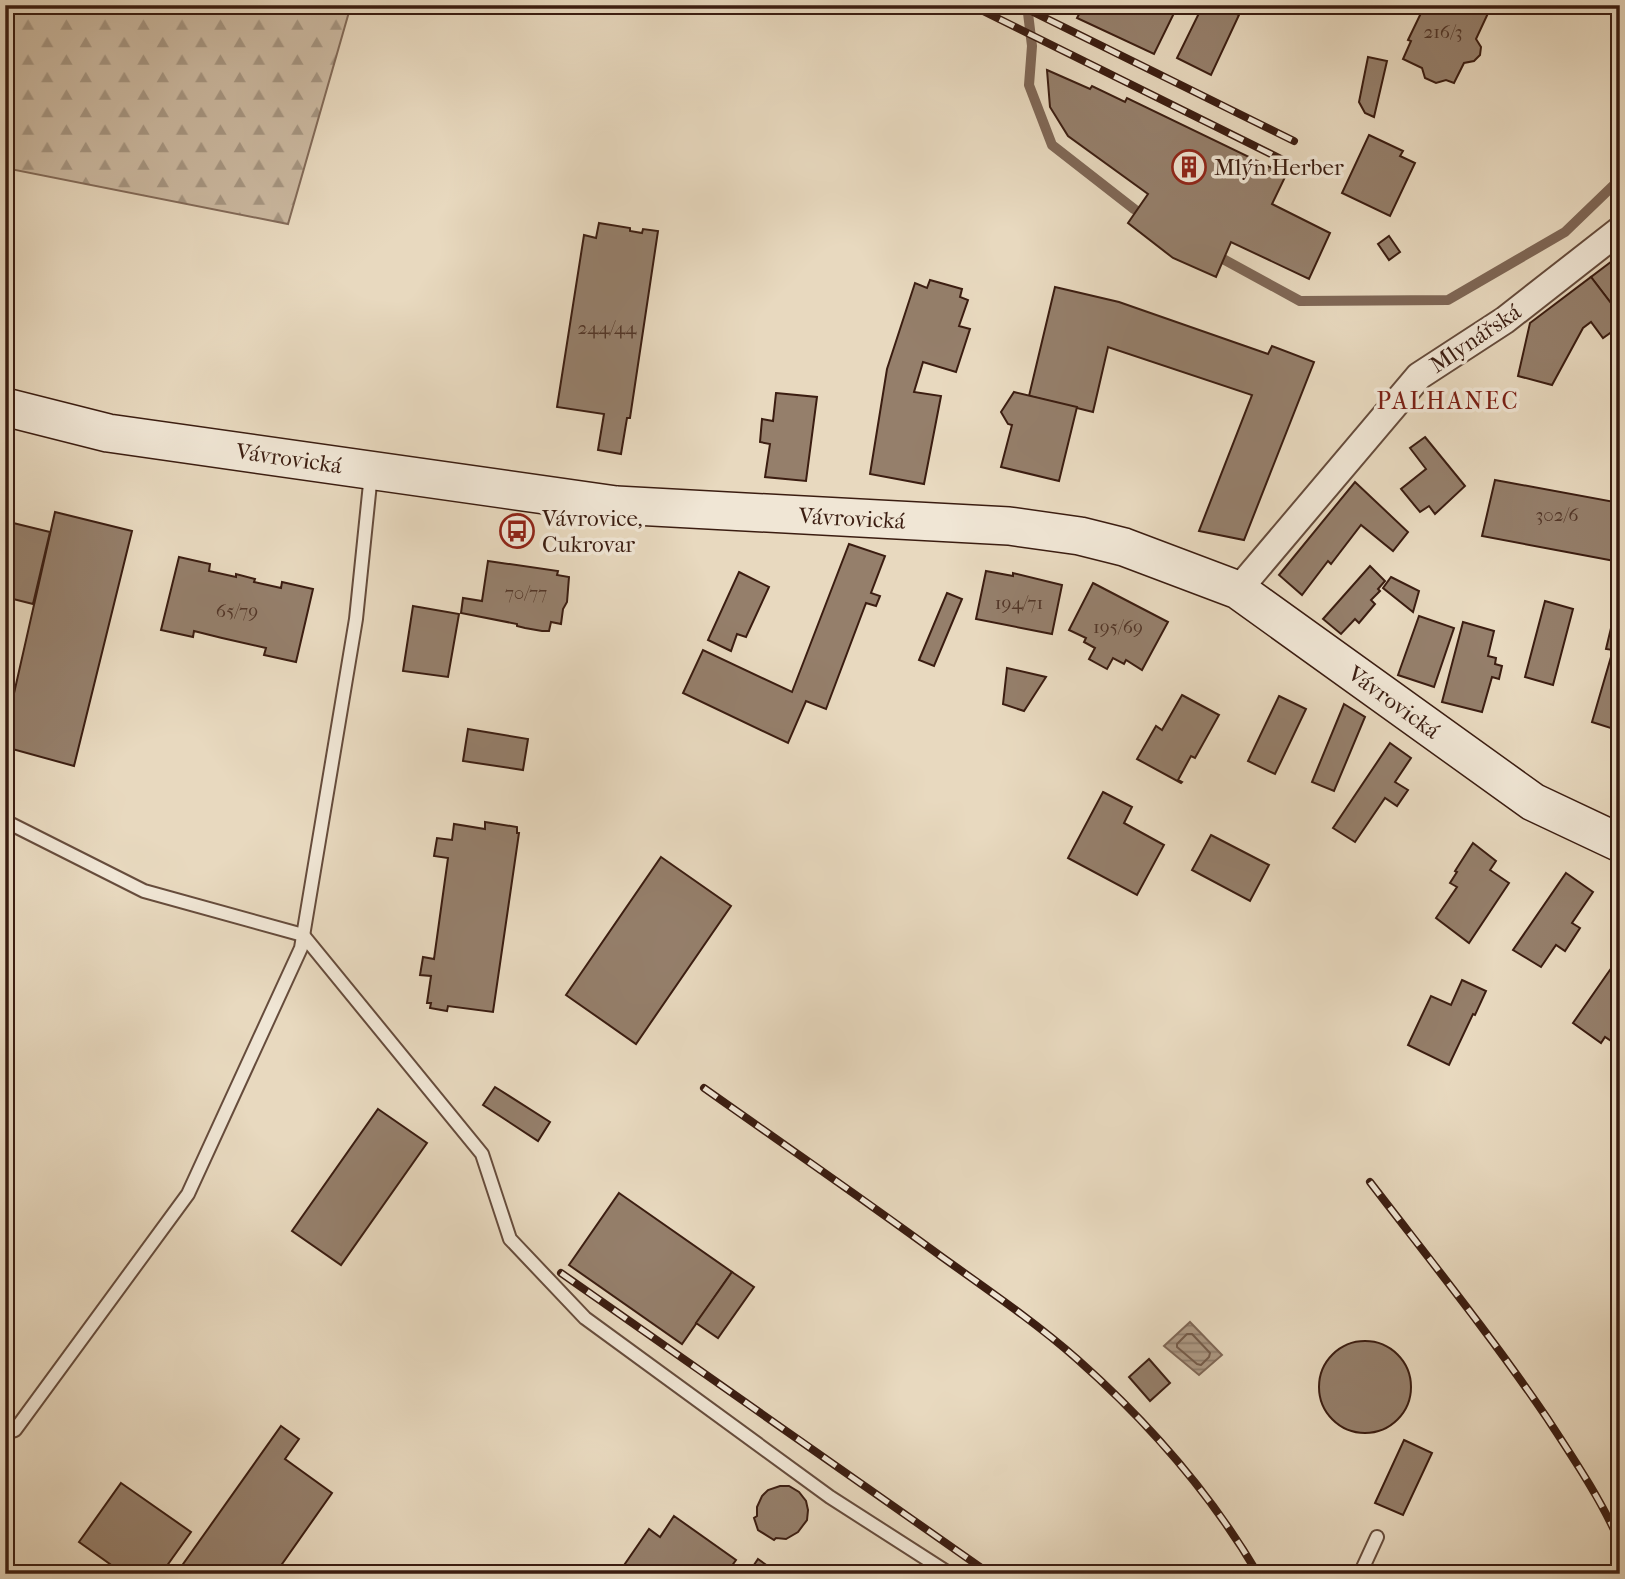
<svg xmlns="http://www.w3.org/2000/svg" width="1625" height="1579" font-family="'IM FELL French Canon',serif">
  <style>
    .forest { fill: url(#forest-firs); stroke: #836b59; stroke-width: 2 }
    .water { fill: url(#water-rules); stroke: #7f6756; stroke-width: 2 }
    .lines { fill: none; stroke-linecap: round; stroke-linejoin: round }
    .shore { stroke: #745b4a; stroke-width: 2 }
    .stream { stroke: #7f6756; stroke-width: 10 }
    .building { fill: #957f6b; stroke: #3b1d11; stroke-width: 2 }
    .lane-casing { stroke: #664c3c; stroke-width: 16 }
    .street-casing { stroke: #664c3c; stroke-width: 30 }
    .secondary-casing { stroke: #3b1d11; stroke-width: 40 }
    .lane { stroke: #f0e6d5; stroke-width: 12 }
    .street { stroke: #f0e6d5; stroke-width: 26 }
    .secondary { stroke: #f0e6d5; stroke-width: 37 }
    .rail-casing { stroke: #3b1d11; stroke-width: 8 }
    .rail { stroke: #f0e6d5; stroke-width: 5; stroke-dasharray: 16; stroke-linecap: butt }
    .labels { text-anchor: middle; stroke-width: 7; stroke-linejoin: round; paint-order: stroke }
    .number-label { font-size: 19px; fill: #523628 }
    .poi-label { font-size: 23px; fill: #3b1d11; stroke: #f0e6d5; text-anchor: start }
    .street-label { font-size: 23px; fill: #3b1d11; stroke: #f0e6d5 }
    .neighbourhood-label { font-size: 24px; letter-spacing: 2px; fill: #7a1f14; stroke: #f0e6d5 }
  </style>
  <defs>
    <pattern id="forest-firs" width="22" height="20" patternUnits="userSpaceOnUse" patternTransform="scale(1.75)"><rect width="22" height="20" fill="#cbb9a1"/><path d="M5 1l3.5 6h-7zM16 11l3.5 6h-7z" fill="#a69682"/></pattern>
    <pattern id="water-rules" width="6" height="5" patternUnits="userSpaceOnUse" patternTransform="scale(1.75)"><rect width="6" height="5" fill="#ad9984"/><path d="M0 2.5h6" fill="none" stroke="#8e7c6b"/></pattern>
  </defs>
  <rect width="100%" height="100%" fill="#e8d9bf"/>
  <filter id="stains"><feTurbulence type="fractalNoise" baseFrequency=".00286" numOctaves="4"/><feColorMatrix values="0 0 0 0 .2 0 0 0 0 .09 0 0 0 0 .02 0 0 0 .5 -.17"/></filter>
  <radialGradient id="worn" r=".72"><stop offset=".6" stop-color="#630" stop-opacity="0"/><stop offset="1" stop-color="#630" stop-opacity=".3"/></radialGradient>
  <polygon class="forest" points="5,5 351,5 288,224 5,168"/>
  <polygon class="water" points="1190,1322 1222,1355 1199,1375 1164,1346"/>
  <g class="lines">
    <polygon class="shore" points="1187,1334 1192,1334 1210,1353 1209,1357 1201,1365 1197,1364 1177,1347 1177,1344"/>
    <g class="stream">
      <polyline points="1027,5 1032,46 1029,85 1052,145 1134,209 1146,216"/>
      <polyline points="1214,254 1300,301 1448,300 1565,232 1620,179"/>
    </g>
  </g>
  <g class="building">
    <polygon points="1084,5 1178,5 1154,54 1077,18"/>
    <polygon points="1203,5 1218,5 1239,15 1211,75 1177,58"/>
    <polygon points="1428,5 1481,5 1490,9 1476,39 1481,47 1480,55 1474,61 1464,63 1454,83 1446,80 1436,83 1425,78 1422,68 1403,59 1411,41 1408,40 1422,11 1425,12"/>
    <polygon points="1368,57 1387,61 1374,117 1365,113 1359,102"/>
    <polygon points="1047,70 1090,89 1092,86 1125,102 1127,98 1286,175 1272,204 1330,233 1309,279 1231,242 1216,277 1173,258 1128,223 1148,194 1068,136 1050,107"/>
    <polygon points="1369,135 1403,151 1400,156 1415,163 1390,216 1342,193"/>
    <polygon points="599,223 630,228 630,231 642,233 643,229 658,231 630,418 627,418 621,454 598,450 604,414 557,407 584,235 596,238"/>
    <polygon points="1389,236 1400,252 1389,260 1378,244"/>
    <polygon points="1620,255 1620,303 1614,307 1591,277"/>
    <polygon points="1591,277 1620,315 1620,326 1603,338 1591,322 1583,328 1552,385 1518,376 1530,323"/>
    <polygon points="930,280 962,289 960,297 968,300 959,326 970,329 956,372 923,362 914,392 941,396 924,484 870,474 887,369 915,283 927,288"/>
    <polygon points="1055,287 1119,302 1268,354 1272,346 1314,362 1244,540 1199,531 1252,395 1108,347 1093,412 1029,396"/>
    <polygon points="1014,392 1077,407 1059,481 1001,467 1012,425 1008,424 1001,412"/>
    <polygon points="776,393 817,397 806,481 765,477 770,444 760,442 762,419 773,421"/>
    <polygon points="1425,437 1465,486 1435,514 1429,506 1420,512 1401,489 1426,469 1410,448"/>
    <polygon points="1495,480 1620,503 1620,562 1482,536"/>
    <polygon points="1355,482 1408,532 1393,551 1361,525 1331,564 1328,561 1302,595 1279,575"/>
    <polygon points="55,512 132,531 74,766 5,747 5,733"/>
    <polygon points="5,521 50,532 33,604 5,597"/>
    <polygon points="849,544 885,556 871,593 880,596 876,606 866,603 826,709 806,701 788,743 683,693 703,650 792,692"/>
    <polygon points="179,557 210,564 209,571 236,577 236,574 255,579 254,582 281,588 282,582 313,589 296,662 264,655 266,648 222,638 194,631 193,637 161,630"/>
    <polygon points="488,561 558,571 557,575 569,577 567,602 563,609 561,624 551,622 549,631 542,631 525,628 517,626 517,624 461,613 463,598 482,601"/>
    <polygon points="1370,566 1385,581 1378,589 1380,591 1371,600 1375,604 1359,623 1355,619 1341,634 1323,619"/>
    <polygon points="986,571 1013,576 1013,573 1062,585 1052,634 976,619"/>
    <polygon points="739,572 769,587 746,637 737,634 731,651 708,640"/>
    <polygon points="1391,577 1419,591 1413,612 1383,588"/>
    <polygon points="1093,583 1168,622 1142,670 1126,660 1124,664 1113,658 1107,669 1089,659 1095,648 1084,642 1086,638 1069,630"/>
    <polygon points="947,593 962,599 934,666 919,660"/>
    <polygon points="1545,601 1573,609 1553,685 1525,677"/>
    <polygon points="413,606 459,614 448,677 403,671"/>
    <polygon points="1419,616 1454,628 1434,687 1398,675"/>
    <polygon points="1463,622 1494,631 1488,656 1496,658 1495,664 1502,666 1499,679 1492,677 1482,712 1442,702"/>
    <polygon points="1611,628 1620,631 1620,731 1592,722 1613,650 1606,649"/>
    <polygon points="1007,668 1046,677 1024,711 1003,704"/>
    <polygon points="1182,695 1219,715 1195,758 1191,756 1178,780 1182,782 1181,783 1137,759 1156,726 1162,730"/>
    <polygon points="1279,696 1306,709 1275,774 1248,761"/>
    <polygon points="1344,704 1365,717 1334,791 1312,782"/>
    <polygon points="468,729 528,739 523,770 463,761"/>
    <polygon points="1390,743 1411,758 1395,782 1408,790 1397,806 1385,798 1355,842 1333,828"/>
    <polygon points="1103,792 1132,807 1124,823 1164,845 1137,895 1068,858"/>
    <polygon points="485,822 517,827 517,833 519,833 493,1012 448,1006 447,1011 430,1008 431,1003 427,1003 431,976 420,975 423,957 434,959 448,858 434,856 437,838 452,840 454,824 485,829"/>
    <polygon points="1211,835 1269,865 1250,901 1192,870"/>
    <polygon points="1473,843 1496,861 1490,870 1509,883 1469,943 1436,918 1457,887 1450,883 1457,872 1455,871"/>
    <polygon points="661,857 731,906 636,1044 566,995"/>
    <polygon points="1566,873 1593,892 1572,923 1580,928 1565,951 1556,945 1541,967 1513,950"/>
    <polygon points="1619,957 1620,958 1620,1047 1605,1037 1601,1043 1573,1023"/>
    <polygon points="1462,980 1486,991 1475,1015 1473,1014 1449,1065 1408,1045 1431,996 1451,1005"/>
    <polygon points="495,1087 550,1122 538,1141 483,1105"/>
    <polygon points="378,1109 427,1143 341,1265 292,1231"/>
    <polygon points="619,1193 732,1272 682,1344 569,1265"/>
    <polygon points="732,1272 754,1287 718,1338 696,1323"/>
    <circle cx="1365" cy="1387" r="46"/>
    <polygon points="1149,1359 1170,1383 1150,1401 1129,1377"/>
    <polygon points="281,1426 299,1439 285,1459 332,1493 275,1574 176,1574"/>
    <polygon points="1404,1440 1432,1453 1403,1515 1375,1503"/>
    <polygon points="121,1483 191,1532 161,1574 124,1574 79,1542"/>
    <polygon points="780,1486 789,1486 799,1492 806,1501 808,1510 807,1520 798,1532 786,1539 776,1538 774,1540 758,1530 754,1518 757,1516 757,1507 762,1496 768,1490"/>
    <polygon points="674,1516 736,1560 726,1574 618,1574 649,1529 660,1537"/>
    <polygon points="758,1559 779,1574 748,1574"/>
  </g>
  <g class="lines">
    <g class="lane-casing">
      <g id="lane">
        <polyline points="5,821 144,891 303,935 482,1154 510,1239 585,1318 830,1497 950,1574"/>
        <polyline points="5,1433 15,1430 188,1194 301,948 356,619 371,474"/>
        <polyline points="1360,1574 1377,1537"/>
      </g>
    </g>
    <g class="street-casing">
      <polyline id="street" points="1238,590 1419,376 1505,320 1620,230"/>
    </g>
    <g class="secondary-casing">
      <polyline id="secondary" points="5,407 108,433 616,505 1009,526 1080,536 1124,547 1238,590 1533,802 1620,843"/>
    </g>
    <use href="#lane" class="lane"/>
    <use href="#street" class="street"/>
    <use href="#secondary" class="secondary"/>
    <g class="rail-casing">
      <g id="rail">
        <polyline points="971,5 1283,160"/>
        <polyline points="1019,5 1294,141"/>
        <path d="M704,1088c79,56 159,111 238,169 46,33 93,65 135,102 70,62 134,135 181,215"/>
        <path d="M1370,1182c60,78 122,155 177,236 26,40 54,81 73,125"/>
        <polyline points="561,1273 990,1574"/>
      </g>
    </g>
    <use href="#rail" class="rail"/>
  </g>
  <defs>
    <g id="building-ring" transform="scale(1.75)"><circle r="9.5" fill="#f0e6d5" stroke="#8f2418" stroke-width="1.5"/><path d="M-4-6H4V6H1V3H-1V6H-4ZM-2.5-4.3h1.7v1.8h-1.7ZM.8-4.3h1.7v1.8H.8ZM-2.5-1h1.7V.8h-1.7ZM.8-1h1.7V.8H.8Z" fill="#8f2418"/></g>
    <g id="bus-ring" transform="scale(1.75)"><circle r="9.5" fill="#f0e6d5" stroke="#8f2418" stroke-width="1.5"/><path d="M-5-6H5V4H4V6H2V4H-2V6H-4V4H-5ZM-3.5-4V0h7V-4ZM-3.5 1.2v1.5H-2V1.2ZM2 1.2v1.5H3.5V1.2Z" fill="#8f2418"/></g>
  </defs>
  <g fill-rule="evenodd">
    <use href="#building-ring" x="1189" y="167"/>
    <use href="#bus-ring" x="517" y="531"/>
  </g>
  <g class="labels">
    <g class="number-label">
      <text x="1443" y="38">216/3</text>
      <text x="607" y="334">244/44</text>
      <text x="1557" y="521">302/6</text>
      <text x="526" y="599">70/77</text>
      <text x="1019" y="609">194/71</text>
      <text x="237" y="617">65/79</text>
      <text x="1118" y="633">195/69</text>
    </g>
    <g class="poi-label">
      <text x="1214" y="175">Mlýn Herber</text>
      <text x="542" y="526">Vávrovice,<tspan x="542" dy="26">Cukrovar</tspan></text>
    </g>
    <g class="street-label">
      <text transform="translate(1475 338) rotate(-34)" y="8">Mlynářská</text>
      <text transform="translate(289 458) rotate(8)" y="8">Vávrovická</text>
      <text transform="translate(852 518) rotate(3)" y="8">Vávrovická</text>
      <text transform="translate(1394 702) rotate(36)" y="8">Vávrovická</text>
    </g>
    <g class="neighbourhood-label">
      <text x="1448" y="409">PALHANEC</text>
    </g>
  </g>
  <rect width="1625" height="1579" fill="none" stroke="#e8d9bf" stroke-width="28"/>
  <rect x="7" y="7" width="1611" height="1565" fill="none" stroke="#3b1d11" stroke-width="3.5"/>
  <rect x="14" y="14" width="1597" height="1551" fill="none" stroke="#3b1d11" stroke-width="2"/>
  <rect width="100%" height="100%" filter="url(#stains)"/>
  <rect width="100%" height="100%" fill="url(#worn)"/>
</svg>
